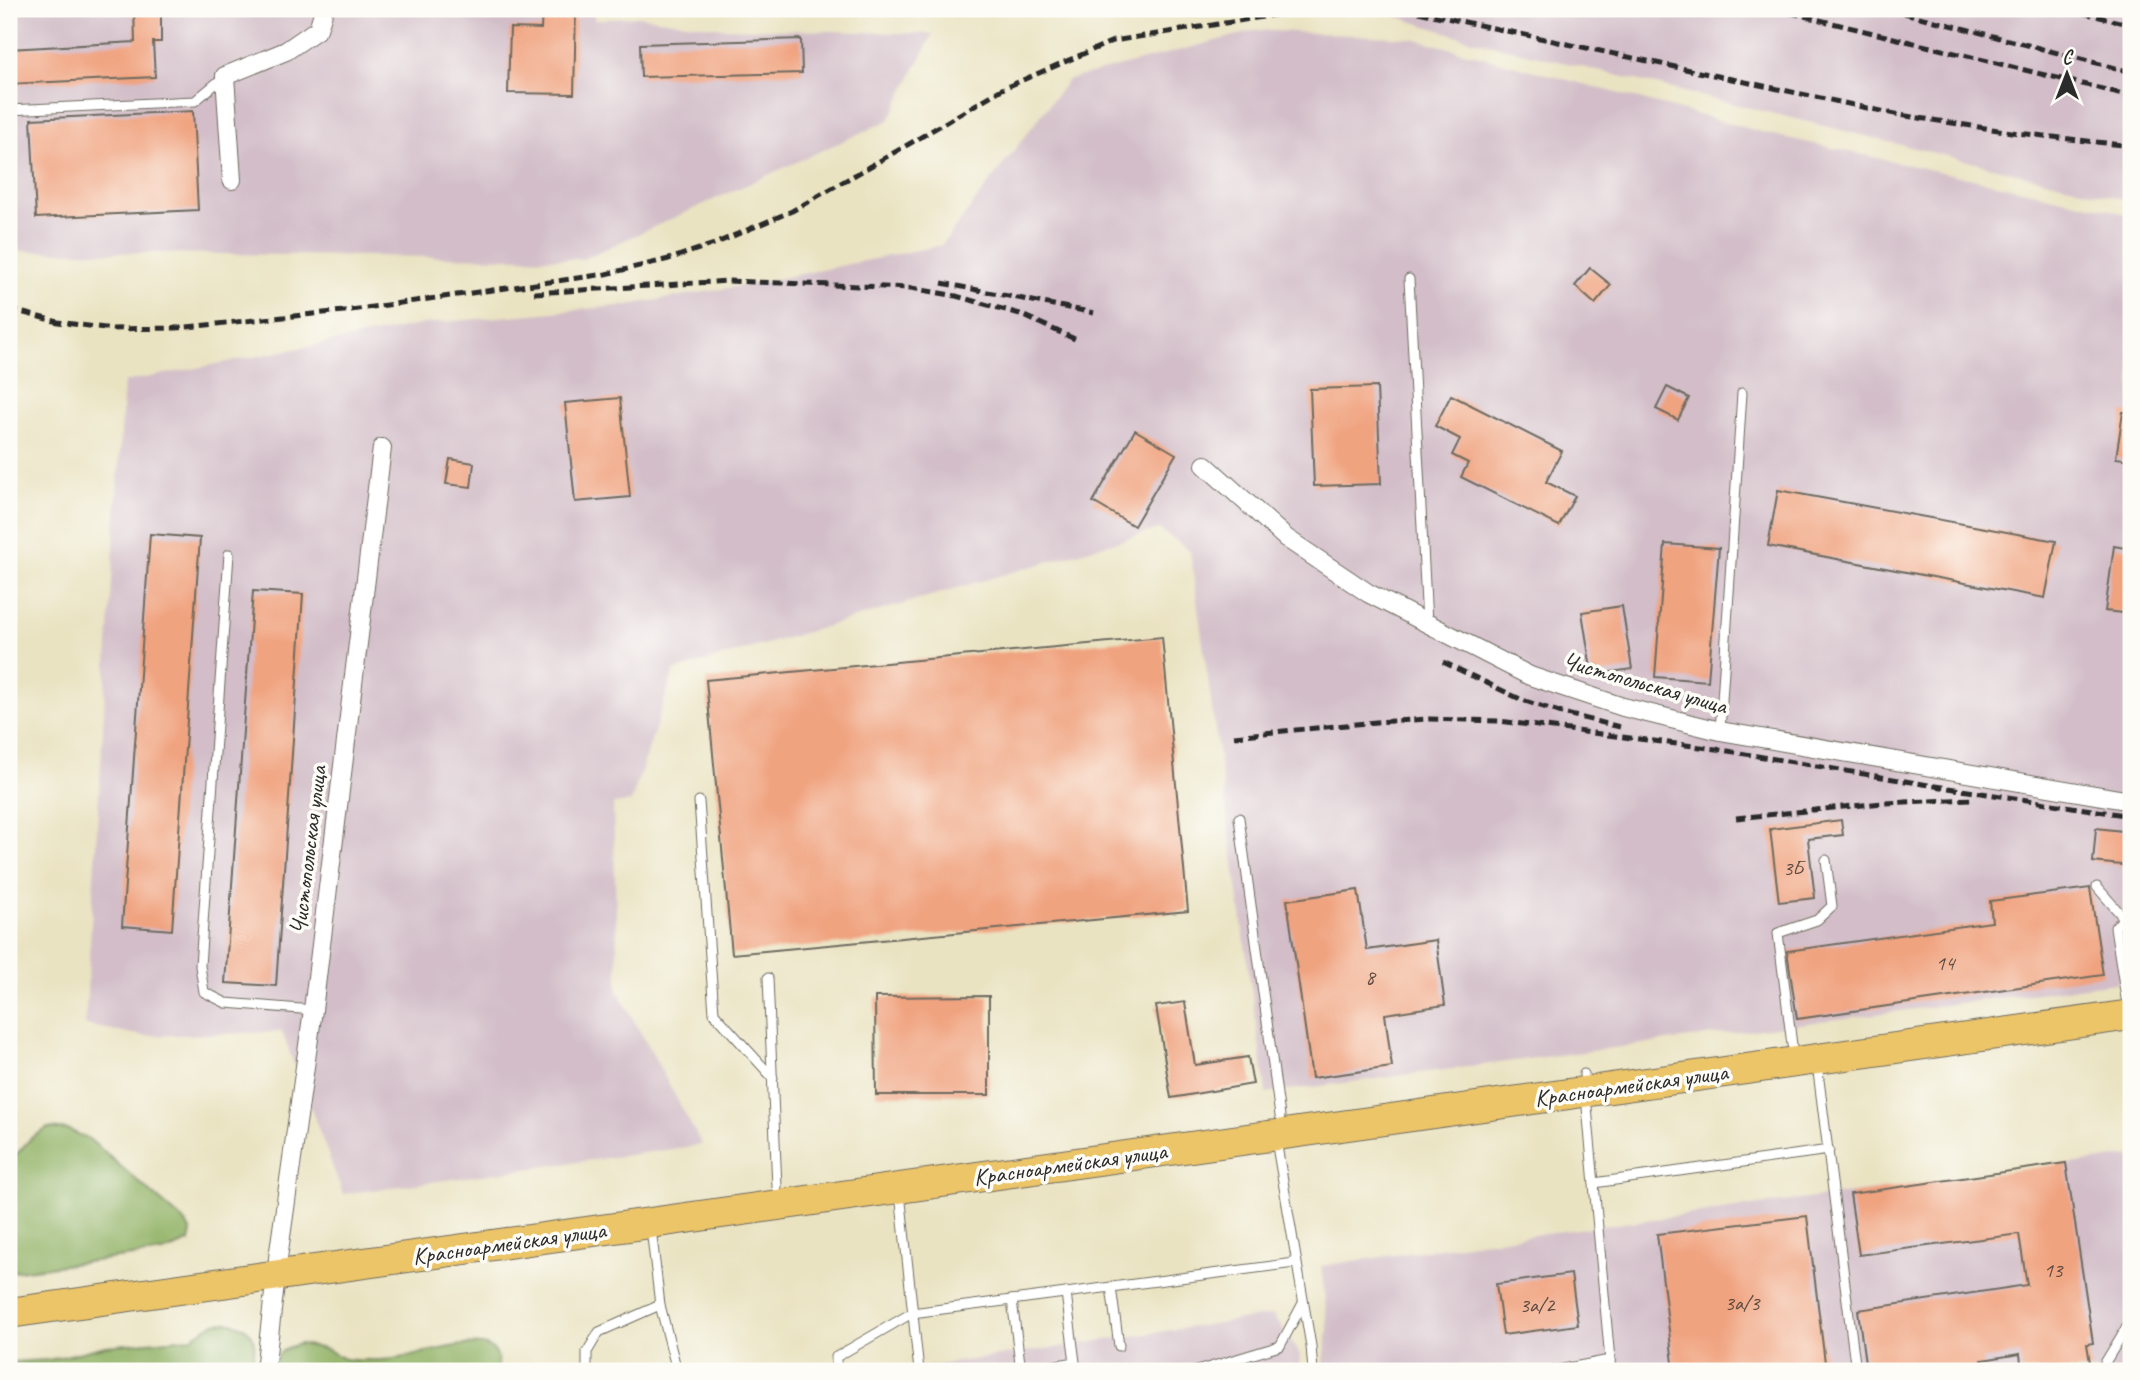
<svg xmlns="http://www.w3.org/2000/svg" width="2140" height="1380" font-family="Caveat,sans-serif">
  <style>
    .industrial { fill: #d2bdc8 }
    .forest { fill: #93b367; stroke: #5f6f49; stroke-width: 2 }
    .building { fill: #f0a37f }
    .lines { fill: none; stroke-linecap: round; stroke-linejoin: round }
    .service-casing { stroke: #6e6b60; stroke-width: 11 }
    .minor-casing { stroke: #6e6b60; stroke-width: 20 }
    .primary-casing { stroke: #6e6b60; stroke-width: 32 }
    .service { stroke: #fff; stroke-width: 9 }
    .minor { stroke: #fff; stroke-width: 18 }
    .primary { stroke: #edc569; stroke-width: 30 }
    .rail { stroke: #2b2b2b; stroke-width: 5; stroke-dasharray: 10 5; stroke-linecap: butt }
    .labels { text-anchor: middle; stroke-width: 7; stroke-linejoin: round; paint-order: stroke }
    .number-label { font-size: 21px; fill: #5c4940 }
    .street-label { font-size: 24px; fill: #2b2b2b; stroke: #fdfcf7 }
  </style>
  <rect width="100%" height="100%" fill="#fdfcf7"/>
  <filter id="ink" filterUnits="userSpaceOnUse"><feTurbulence type="fractalNoise" baseFrequency=".0143" numOctaves="2"/><feDisplacementMap in="SourceGraphic" scale="14" xChannelSelector="R" yChannelSelector="G"/><feConvolveMatrix kernelMatrix="1 2 1 2 8 2 1 2 1" color-interpolation-filters="sRGB"/></filter>
  <filter id="wash" filterUnits="userSpaceOnUse"><feTurbulence type="fractalNoise" baseFrequency=".00686" numOctaves="4" result="noise"/><feDisplacementMap in="SourceGraphic" scale="28" xChannelSelector="R" yChannelSelector="G"/><feGaussianBlur stdDeviation="1.57" result="paint"/><feColorMatrix in="noise" values="0 0 0 0 0 0 0 0 0 0 0 0 0 0 0 0 0 1.4 0 .05"/><feComposite in="paint" operator="in"/></filter>
  <g filter="url(#wash)">
    <rect width="100%" height="100%" fill="#eae3c2"/>
    <g class="industrial">
      <polygon points="9,9 594,9 594,20 637,16 723,28 933,34 889,120 583,259 9,251"/>
      <polygon points="1373,9 2131,9 2131,201 1468,39"/>
      <polygon points="1257,30 1412,38 1769,134 2108,209 2131,216 2131,981 1266,1093 1190,551 1159,529 674,671 631,802 613,804 618,991 702,1145 343,1194 282,1032 144,1036 85,1025 124,382 424,324 628,305 752,284 942,245 1068,80"/>
      <polygon points="2131,1156 2131,1371 1323,1371 1328,1329 1321,1266 1480,1242"/>
      <polygon points="1273,1315 1300,1355 1300,1371 898,1371"/>
    </g>
    <g class="forest">
      <polygon points="48,1128 69,1130 89,1139 185,1222 191,1232 189,1242 163,1252 9,1272 9,1163 31,1138"/>
      <path d="M227,1322c33,5 29,22 24,49h-242v-9l40,-2 57,-14 84,-8 25,-15z"/>
      <path d="M300,1344c9,2 18,3 27,6 6,2 12,7 19,9 7,2 15,1 22,1 12,1 26,-1 38,-3 22,-4 105,-33 90,14h-223c1,-17 11,-24 27,-27z"/>
    </g>
    <g id="blocks">
      <g class="building">
        <polygon points="134,9 161,9 161,42 153,42 155,77 9,84 9,49 135,42"/>
        <polygon points="542,9 576,9 574,94 508,93 510,28 541,29"/>
        <polygon points="801,39 802,73 641,77 640,44"/>
        <polygon points="193,111 198,210 36,218 31,119"/>
        <polygon points="1590,268 1611,285 1595,304 1575,286"/>
        <polygon points="1377,387 1381,484 1314,486 1310,389"/>
        <polygon points="1667,387 1689,398 1678,420 1656,409"/>
        <polygon points="1451,395 1562,451 1546,482 1575,496 1559,526 1461,477 1468,463 1452,455 1460,439 1435,426"/>
        <polygon points="620,398 630,497 575,502 565,403"/>
        <polygon points="2123,412 2131,412 2131,460 2116,458"/>
        <polygon points="1135,430 1176,454 1134,526 1093,502"/>
        <polygon points="450,459 474,463 471,487 446,484"/>
        <polygon points="1778,490 2056,541 2045,598 1768,546"/>
        <polygon points="150,534 200,538 172,930 122,926"/>
        <polygon points="1665,544 1719,548 1708,681 1655,677"/>
        <polygon points="2114,546 2131,549 2131,614 2105,611"/>
        <polygon points="253,591 303,594 276,986 225,983"/>
        <polygon points="1622,606 1632,669 1592,675 1582,612"/>
        <polygon points="1162,637 1188,911 732,954 706,680"/>
        <polygon points="1841,820 1843,835 1808,839 1815,898 1779,902 1770,829"/>
        <polygon points="2096,828 2131,832 2131,866 2093,862"/>
        <polygon points="2090,888 2103,975 1797,1019 1787,951 1992,922 1990,901"/>
        <polygon points="1358,890 1367,950 1436,940 1445,1005 1385,1014 1392,1067 1312,1078 1287,900"/>
        <polygon points="989,996 989,1095 876,1095 875,997"/>
        <polygon points="1185,1002 1195,1065 1248,1057 1253,1084 1171,1098 1156,1006"/>
        <polygon points="2066,1163 2093,1343 2087,1344 2091,1369 2075,1371 2022,1371 2020,1354 1982,1360 1983,1371 1866,1371 1858,1310 2027,1285 2019,1234 1859,1255 1850,1194"/>
        <polygon points="1807,1216 1826,1371 1674,1371 1657,1234"/>
        <polygon points="1571,1274 1578,1325 1503,1335 1496,1284"/>
      </g>
    </g>
  </g>
  <g filter="url(#ink)">
    <use href="#blocks" fill-opacity="0" stroke="#6e6b60" stroke-width="2"/>
    <g class="lines">
      <g class="service-casing">
        <g id="service">
          <polyline points="9,110 195,101 225,76"/>
          <polyline points="1409,279 1427,623"/>
          <polyline points="229,554 200,966 204,992 226,1003 313,1010"/>
          <polyline points="1720,731 1742,393"/>
          <polyline points="699,801 714,1013 773,1078"/>
          <polyline points="1239,818 1280,1116"/>
          <polyline points="2097,887 2124,918"/>
          <polyline points="768,978 777,1187"/>
          <polyline points="2126,998 2115,927 2131,912"/>
          <polyline points="1792,1045 1778,933 1817,920 1832,906 1826,860"/>
          <polyline points="1817,1064 1856,1371"/>
          <polyline points="1584,1074 1611,1371"/>
          <polyline points="1276,1140 1311,1346 1313,1371"/>
          <polyline points="1594,1183 1829,1150"/>
          <polyline points="900,1193 919,1371"/>
          <polyline points="651,1228 660,1305 677,1371"/>
          <polyline points="1111,1287 1119,1346"/>
          <polyline points="1012,1300 1021,1371"/>
          <polyline points="587,1371 587,1352 599,1332 660,1305"/>
          <polyline points="836,1371 836,1357 912,1313 1295,1263"/>
          <polyline points="1024,1371 1075,1362 1066,1293"/>
          <polyline points="1197,1371 1280,1346 1303,1303"/>
          <polyline points="1553,1371 1610,1360"/>
          <polyline points="2100,1371 2131,1320"/>
        </g>
      </g>
      <g class="minor-casing">
        <g id="minor">
          <polyline points="232,180 225,76 286,51 318,29 324,9"/>
          <polyline points="1205,465 1286,538 1368,593 1530,676 1623,707 1720,731 2131,801"/>
          <polyline points="265,1371 278,1258 313,1010 382,448"/>
        </g>
      </g>
      <g class="primary-casing">
        <polyline id="primary" points="9,1313 2131,1015"/>
      </g>
      <use href="#service" class="service"/>
      <use href="#minor" class="minor"/>
      <use href="#primary" class="primary"/>
      <g class="rail">
        <polyline points="1404,9 1900,115 2018,133 2131,146"/>
        <polyline points="1775,9 2131,96"/>
        <polyline points="1889,9 2131,72"/>
        <polyline points="2068,9 2131,25"/>
        <polyline points="942,283 1094,313"/>
        <polyline points="534,293 728,281 911,288 956,296 1020,314 1079,341"/>
        <polyline points="9,309 58,322 112,329 176,328 344,311 606,274 669,259 714,244 792,211 909,144 1002,89 1113,41 1306,10 1325,9"/>
        <polyline points="1443,662 1522,700 1562,713 1620,727"/>
        <polyline points="1234,736 1376,722 1429,719 1499,721 1716,749 1929,785 2131,816"/>
        <polyline points="1736,818 1883,803 1973,799"/>
      </g>
    </g>
  </g>
  <g class="labels">
    <g class="number-label">
      <text x="1793" y="875">3Б</text>
      <text x="1945" y="970">14</text>
      <text x="1370" y="984">8</text>
      <text x="2053" y="1277">13</text>
      <text x="1742" y="1310">3а/3</text>
      <text x="1537" y="1312">3а/2</text>
    </g>
    <g class="street-label">
      <text transform="translate(1645 683) rotate(16)" y="8">Чистопольская улица</text>
      <text transform="translate(308 850) rotate(-83)" y="8">Чистопольская улица</text>
      <text transform="translate(1631 1085) rotate(-8)" y="8">Красноармейская улица</text>
      <text transform="translate(1070 1164) rotate(-8)" y="8">Красноармейская улица</text>
      <text transform="translate(509 1243) rotate(-8)" y="8">Красноармейская улица</text>
    </g>
  </g>
  <rect width="2140" height="1380" fill="none" stroke="#fdfcf7" stroke-width="35"/>
  <g transform="translate(2067 74)" stroke="#fdfcf7" stroke-width="5" paint-order="stroke">
  <path d="M0-5L12 26L0 18L-12 26Z" fill="#2b2b2b"/>
  <text y="-10" font-size="19" font-weight="bold" text-anchor="middle" fill="#2b2b2b">С</text>
  </g>
</svg>
